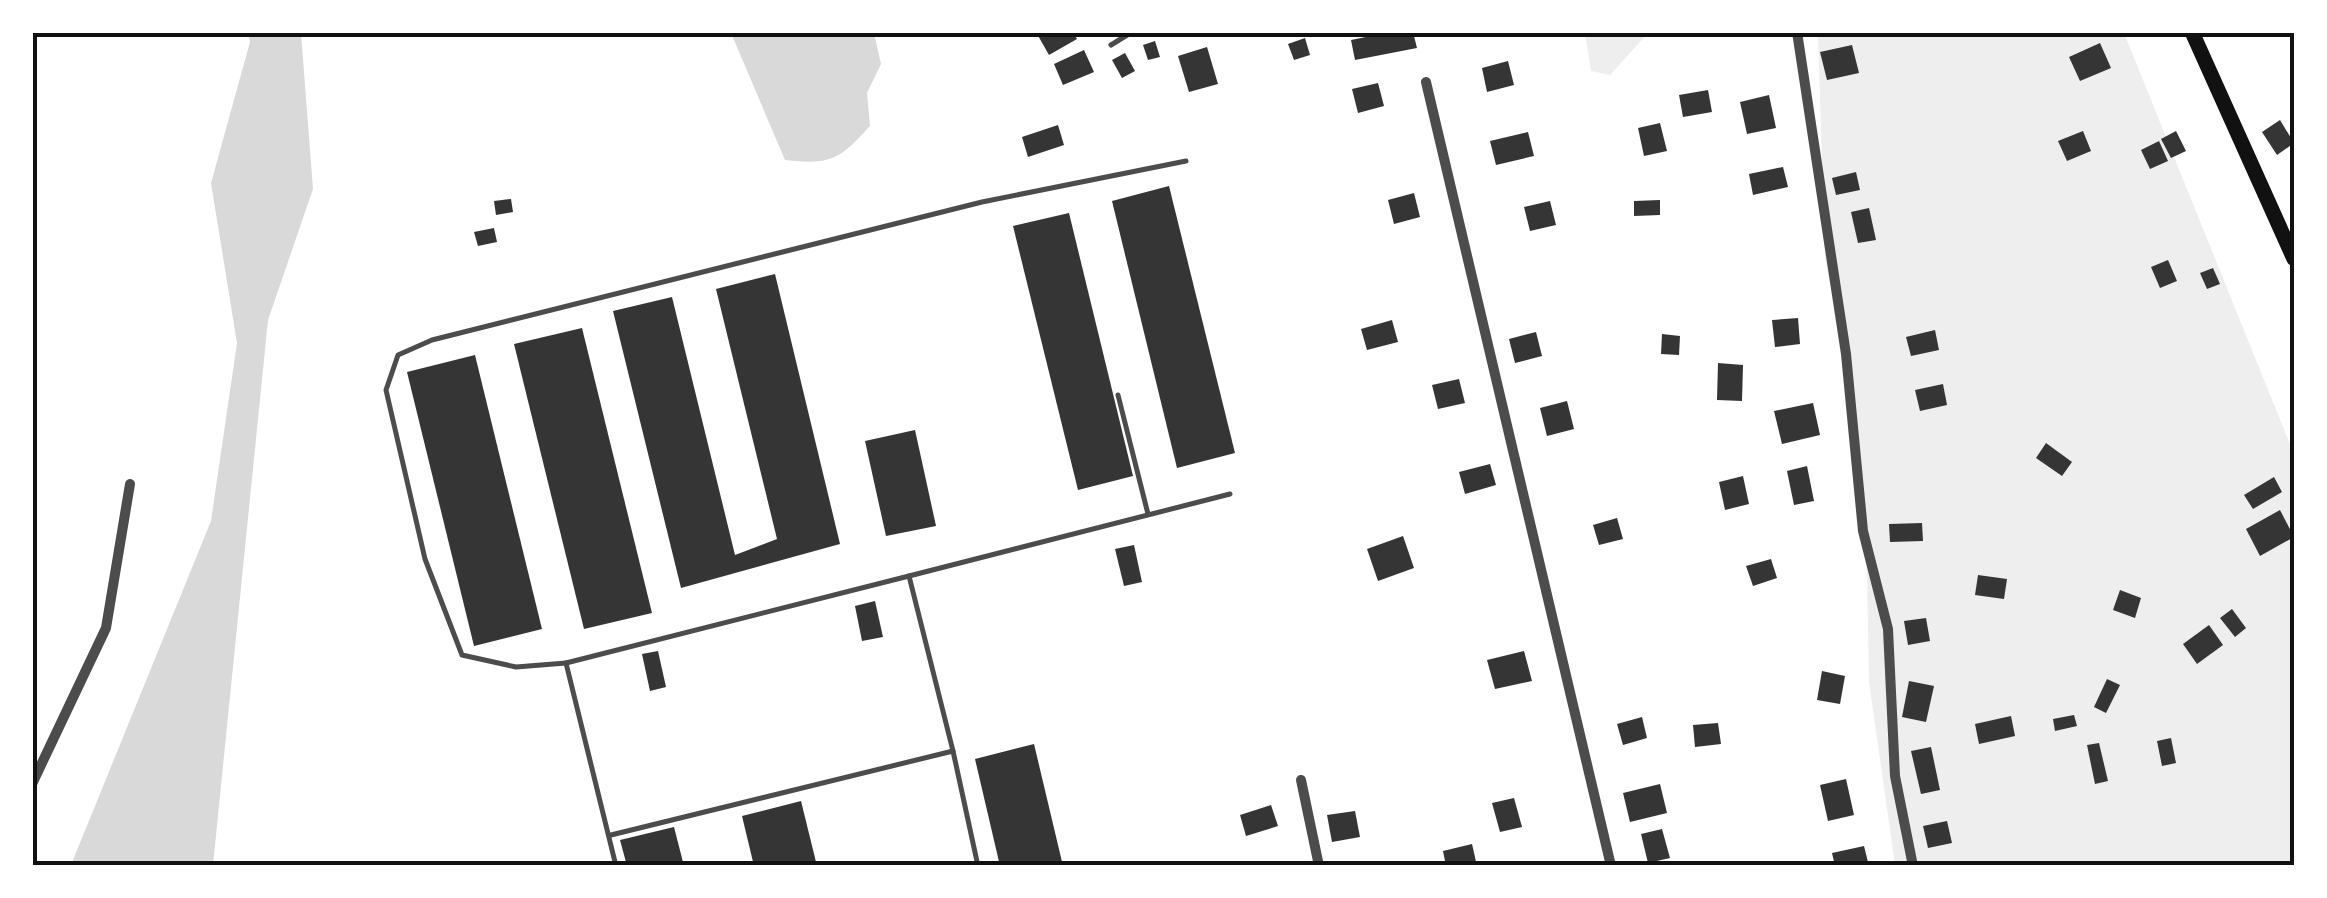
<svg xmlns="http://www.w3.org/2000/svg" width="2327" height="898" font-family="Ubuntu,sans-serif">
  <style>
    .green { fill: #eee }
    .water { fill: #d9d9d9 }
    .building { fill: #353535 }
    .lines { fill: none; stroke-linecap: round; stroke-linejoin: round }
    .service { stroke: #4c4c4c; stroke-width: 5 }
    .minor { stroke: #4c4c4c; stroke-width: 10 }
    .secondary { stroke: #111; stroke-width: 15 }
    .neatline { fill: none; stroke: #111; stroke-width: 4 }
  </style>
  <rect width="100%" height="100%" fill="#fff"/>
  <g class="green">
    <polygon points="1585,33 1585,32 1648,33 1610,75 1591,71"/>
    <polygon points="1818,33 2124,33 2294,454 2294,865 1895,865 1869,682 1867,573 1841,339 1825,259"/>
  </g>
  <g class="water">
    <polygon points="248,33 301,33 313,189 268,320 213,865 71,865 211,521 237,343 211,183 250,42"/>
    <path d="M731,33h143l7,31 -14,29 3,33c-31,34 -39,39 -85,34z"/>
  </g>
  <g class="building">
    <polygon points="1036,32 1073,32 1077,39 1049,55"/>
    <polygon points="1390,32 1413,32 1417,48 1355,60 1351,40"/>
    <polygon points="1305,38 1310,55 1294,60 1288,44"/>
    <polygon points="1155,41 1160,57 1148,60 1143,45"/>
    <polygon points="2100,43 2111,68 2080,81 2069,57"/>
    <polygon points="1852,45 1859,73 1827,80 1820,52"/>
    <polygon points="1207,47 1218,84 1189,92 1178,56"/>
    <polygon points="1084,50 1094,72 1063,85 1054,64"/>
    <polygon points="1125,53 1135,71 1122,78 1112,60"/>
    <polygon points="1508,61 1514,85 1487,92 1482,68"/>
    <polygon points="1378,83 1384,106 1358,113 1352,89"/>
    <polygon points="1708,90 1712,112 1683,117 1679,95"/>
    <polygon points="1769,95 1776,128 1747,134 1740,102"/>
    <polygon points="2280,120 2294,143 2277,155 2262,132"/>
    <polygon points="1660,123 1667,151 1644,156 1638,128"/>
    <polygon points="1058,125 1064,145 1028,157 1022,137"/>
    <polygon points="2083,131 2091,151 2067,161 2058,141"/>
    <polygon points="2176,131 2186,151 2171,158 2161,139"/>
    <polygon points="1528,132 1534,156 1496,165 1490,141"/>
    <polygon points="2159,141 2168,161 2150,169 2141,150"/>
    <polygon points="1783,167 1788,187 1753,195 1749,174"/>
    <polygon points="1856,172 1860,190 1836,195 1832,178"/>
    <polygon points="1169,186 1235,453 1177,468 1112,201"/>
    <polygon points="1414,193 1420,217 1394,224 1388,200"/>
    <polygon points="511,199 513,212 496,215 494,201"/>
    <polygon points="1660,200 1660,215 1634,216 1634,201"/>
    <polygon points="1550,201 1556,225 1530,231 1524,207"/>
    <polygon points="1869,208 1876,240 1858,243 1851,212"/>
    <polygon points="1069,213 1133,476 1078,490 1013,226"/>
    <polygon points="494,228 497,242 478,246 474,232"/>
    <polygon points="2168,260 2177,281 2160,288 2151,267"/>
    <polygon points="2213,268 2220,284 2207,289 2200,273"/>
    <polygon points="775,274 840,544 681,588 613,311 672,297 735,555 777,539 716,289"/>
    <polygon points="1798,318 1800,344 1775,347 1772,320"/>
    <polygon points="1392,320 1398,342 1367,350 1361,329"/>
    <polygon points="582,328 652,613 584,629 514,344"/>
    <polygon points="1935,330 1939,350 1911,356 1906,337"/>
    <polygon points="1536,332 1542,356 1515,363 1509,339"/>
    <polygon points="1662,334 1680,336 1679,355 1661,354"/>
    <polygon points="475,355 542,629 474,646 407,372"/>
    <polygon points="1718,363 1743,365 1742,401 1717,400"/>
    <polygon points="1459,379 1465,403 1438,409 1432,385"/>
    <polygon points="1943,384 1947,405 1920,411 1915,390"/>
    <polygon points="1567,401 1574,429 1547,436 1540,408"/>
    <polygon points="1813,403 1820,435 1782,444 1774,411"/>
    <polygon points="915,430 936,526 886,536 865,441"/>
    <polygon points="2046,443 2072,462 2062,476 2036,458"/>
    <polygon points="1490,464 1496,485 1465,494 1459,472"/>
    <polygon points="1807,466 1814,501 1794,505 1787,471"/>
    <polygon points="1743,476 1749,504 1725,510 1719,482"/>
    <polygon points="2274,477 2282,492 2253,509 2244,495"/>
    <polygon points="2280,510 2294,537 2260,556 2246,529"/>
    <polygon points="1617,518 1623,539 1599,545 1593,525"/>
    <polygon points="1922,523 1923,541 1890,542 1889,524"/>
    <polygon points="1403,536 1414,568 1378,581 1367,549"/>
    <polygon points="1134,545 1142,582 1124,586 1115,549"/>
    <polygon points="1771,559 1777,578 1753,586 1746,566"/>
    <polygon points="1978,575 2007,579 2004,599 1975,595"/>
    <polygon points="2120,590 2141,598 2135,618 2113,610"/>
    <polygon points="875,601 883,637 862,641 855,606"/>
    <polygon points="2232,609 2246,628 2235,637 2220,618"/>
    <polygon points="1926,618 1930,641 1908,645 1904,621"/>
    <polygon points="2209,625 2223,645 2197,664 2183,644"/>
    <polygon points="658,651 666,687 650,691 642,654"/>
    <polygon points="1524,651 1532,681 1495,689 1487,660"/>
    <polygon points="1822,671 1845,676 1840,704 1817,700"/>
    <polygon points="2107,679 2120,685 2106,713 2094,707"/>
    <polygon points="1909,681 1934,686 1926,722 1902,717"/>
    <polygon points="2074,715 2077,726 2055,731 2053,719"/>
    <polygon points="2011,716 2015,736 1979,744 1975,724"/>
    <polygon points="1642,717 1647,738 1623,745 1617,724"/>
    <polygon points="1718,723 1721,744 1695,747 1693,725"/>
    <polygon points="2171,738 2176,763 2162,766 2157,741"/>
    <polygon points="2099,743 2108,781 2095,784 2087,745"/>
    <polygon points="1034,744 1063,866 1000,866 975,759"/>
    <polygon points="1931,747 1940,790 1921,794 1911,751"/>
    <polygon points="1846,779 1854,815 1828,821 1820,785"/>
    <polygon points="1660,784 1667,813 1630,822 1623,793"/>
    <polygon points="1514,798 1522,827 1500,832 1492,803"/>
    <polygon points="801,801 817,866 754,866 742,816"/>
    <polygon points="1271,805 1278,826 1246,836 1240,815"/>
    <polygon points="1355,811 1360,837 1332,842 1327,815"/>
    <polygon points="1947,821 1952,843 1928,848 1923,826"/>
    <polygon points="674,827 684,866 627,866 620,840"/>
    <polygon points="1662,829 1670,858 1648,863 1641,834"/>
    <polygon points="1472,844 1477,866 1446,866 1443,851"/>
    <polygon points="1864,846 1869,866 1835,866 1832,853"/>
  </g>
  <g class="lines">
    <g class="service">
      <polyline points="1111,45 1132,32"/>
      <polyline points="1118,395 1148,514"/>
      <polyline points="909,576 1230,494"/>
      <polyline points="566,663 516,667 462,655 425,559 386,390 398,355 432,340 982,202 1186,161"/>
      <polyline points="611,835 953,751 978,866"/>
      <polyline points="616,866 566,663 909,576 953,751"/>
    </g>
    <g class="minor">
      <polyline points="1797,32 1846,354 1863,531 1888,629 1895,776 1913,866"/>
      <polyline points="1426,82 1611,866"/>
      <polyline points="1301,780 1319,866"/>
      <polyline points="32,784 106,628 130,484"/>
    </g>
    <polyline class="secondary" points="2192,32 2294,259"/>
  </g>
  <rect width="2327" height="898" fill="none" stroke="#ffffff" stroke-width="70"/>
  <rect x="35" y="35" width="2257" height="828" class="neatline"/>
</svg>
